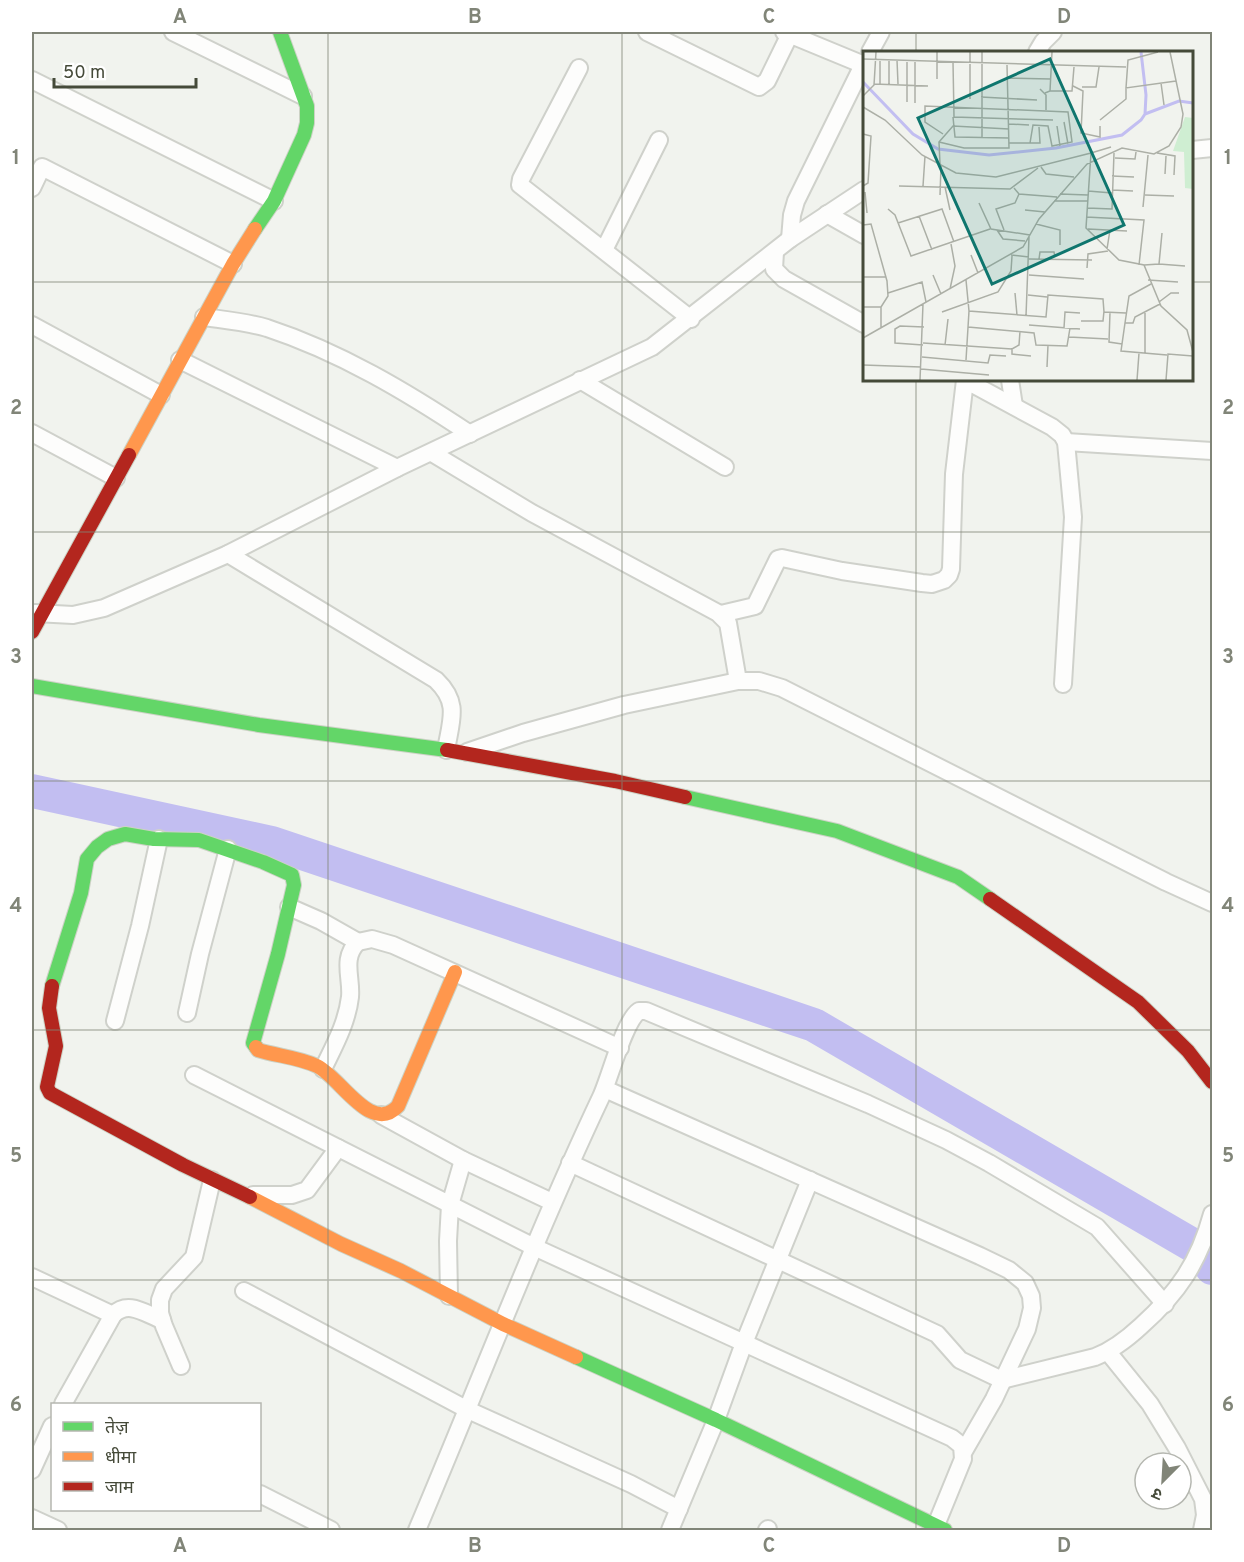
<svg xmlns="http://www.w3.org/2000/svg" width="1244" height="1562" font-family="Overpass,'Noto Sans Devanagari',sans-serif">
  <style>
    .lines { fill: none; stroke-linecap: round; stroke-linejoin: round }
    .river { stroke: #c2bef1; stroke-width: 34 }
    .street-casing { stroke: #cfd1cb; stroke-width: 20 }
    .fast-casing { stroke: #ccd2c5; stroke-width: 16 }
    .slow-casing { stroke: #ccd2c5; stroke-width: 16 }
    .jam-casing { stroke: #ccd2c5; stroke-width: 16 }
    .street { stroke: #fdfdfc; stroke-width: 16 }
    .fast { stroke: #63d668; stroke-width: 14 }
    .slow { stroke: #ff974d; stroke-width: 14 }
    .jam { stroke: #b3261e; stroke-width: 14 }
    .grid { fill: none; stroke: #818578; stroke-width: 1.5; stroke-opacity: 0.55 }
    .inset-river { fill: none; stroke: #c2bef1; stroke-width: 3 }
    .inset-road { fill: none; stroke: #acafa6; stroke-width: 1.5 }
    .view { fill: #0f766e; fill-opacity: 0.15; stroke: #0f766e; stroke-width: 3 }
    .inset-edge { fill: none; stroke: #454a39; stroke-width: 3 }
    .neatline { fill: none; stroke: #818578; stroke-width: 2 }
    .grid-label { font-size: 20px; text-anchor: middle; font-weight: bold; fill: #818578 }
  </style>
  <rect width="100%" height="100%" fill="#f1f3ee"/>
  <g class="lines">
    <polyline class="river" points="32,791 272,843 814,1025 1201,1250 1212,1268"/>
    <g class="street-casing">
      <g id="street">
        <polyline points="173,32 303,96"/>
        <polyline points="647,32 759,87 767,81 790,34"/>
        <polyline points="784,32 864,65"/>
        <polyline points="870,52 881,32"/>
        <polyline points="1037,52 1043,42 1053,32"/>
        <polyline points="579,68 521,179 520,185 691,319"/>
        <polyline points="32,80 274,201"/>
        <polyline points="1192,150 1212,148"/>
        <polyline points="32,188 42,167 233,264"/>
        <polyline points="827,214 864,235"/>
        <polyline points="790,239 792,215 796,201 864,63"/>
        <polyline points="604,250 659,140"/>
        <polyline points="775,252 774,269 784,279 864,324"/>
        <path d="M204,317c21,3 43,5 63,11 73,24 140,64 203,106"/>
        <polyline points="32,325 161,395"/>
        <polyline points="180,360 397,468"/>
        <polyline points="580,380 725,467"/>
        <polyline points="1010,380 1014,406"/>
        <polyline points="32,433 116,478"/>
        <polyline points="1066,442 1212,451"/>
        <polyline points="432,453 532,513 718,613 728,623 738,681"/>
        <path d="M228,554l208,126c24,23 15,40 10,70"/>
        <polyline points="35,613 73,615 104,608 228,554 397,468 652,347 790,239 864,190"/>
        <polyline points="721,614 755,606 778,559 782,558 842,571 922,583 932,584 944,580 949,575 951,569 954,474 965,380 1052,427 1062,435 1066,442 1073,517 1063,684"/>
        <polyline points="467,752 523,733 624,705 738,681 759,681 782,688 1166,882 1212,903"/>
        <polyline points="289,907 321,921 358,942"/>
        <polyline points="187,1013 200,954 228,849"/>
        <polyline points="115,1021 140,926 159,839"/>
        <path d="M323,1069c11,-23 24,-46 27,-72 2,-19 -9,-39 8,-55l14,-3 21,6 227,103"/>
        <polyline points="194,1075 534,1247 952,1438 962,1446 963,1459 934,1530"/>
        <polyline points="605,1089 980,1256 1009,1270 1025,1283 1031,1296 1032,1308 1027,1329 994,1399 964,1451"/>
        <polyline points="381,1115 463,1160 552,1202"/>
        <path d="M570,1163l367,171 23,26 42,20 93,-23c18,-7 32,-18 46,-31 37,-33 58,-64 71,-112"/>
        <polyline points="253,1195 292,1195 307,1190 338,1148"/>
        <polyline points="32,1277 113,1315"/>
        <polyline points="244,1291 468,1410 631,1484 679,1509"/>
        <polyline points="449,1296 448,1241 450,1205 463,1160"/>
        <polyline points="1108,1352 1150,1404 1177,1448 1203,1499 1205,1515 1202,1530"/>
        <polyline points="181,1366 164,1326 160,1313 160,1300 164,1289 194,1257 212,1180"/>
        <path d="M63,1404l50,-89c15,-15 31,-2 49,5"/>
        <polyline points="32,1470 52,1426"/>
        <polyline points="260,1494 331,1530"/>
        <polyline points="32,1518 58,1530"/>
        <path d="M417,1530c61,-144 117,-291 184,-433 9,-19 23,-76 38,-86h7l222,93 78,36 43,23 108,64 68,77"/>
        <polyline points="670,1530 716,1420 744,1343 810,1180"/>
        <polyline points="767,1530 768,1529"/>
      </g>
    </g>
    <g class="fast-casing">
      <g id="fast">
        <polyline points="255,229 274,201 304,135 307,123 307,106 280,32"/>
        <polyline points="32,686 259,725 447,750"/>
        <polyline points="685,797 837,831 958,877 990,899"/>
        <polyline points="52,986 81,893 87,859 97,847 108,839 125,834 154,839 199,840 263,862 292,875 294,885 278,954 253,1043 256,1047"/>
        <polyline points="576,1357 716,1420 945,1530"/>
      </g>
    </g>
    <g class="slow-casing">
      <g id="slow">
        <polyline points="129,455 233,264 255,229"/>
        <path d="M256,1047l2,3c19,6 40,7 59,16 24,12 54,69 81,40l57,-134"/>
        <polyline points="250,1197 341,1244 401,1271 503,1324 576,1357"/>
      </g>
    </g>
    <g class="jam-casing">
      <g id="jam">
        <polyline points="32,632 129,455"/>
        <polyline points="447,750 615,781 685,797"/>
        <polyline points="990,899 1138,1002 1188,1051 1212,1082"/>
        <polyline points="52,986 49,1008 56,1046 47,1087 50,1093 183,1165 250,1197"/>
      </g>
    </g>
    <use href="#street" class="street"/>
    <use href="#fast" class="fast"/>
    <use href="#slow" class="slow"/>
    <use href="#jam" class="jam"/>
  </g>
  <path class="grid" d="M328,32v1498M622,32v1498M916,32v20M32,282h832M1192,282h20M916,380v1150M32,532h1180M32,781h1180M32,1030h1180M32,1280h1180"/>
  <g transform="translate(863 51)">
    <rect width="330" height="330" fill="#f1f3ee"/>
    <path d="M322,66l8,1v71l-8,-1 -1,-36 -11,-1z" fill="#cfeed2"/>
    <path class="inset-river" d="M0,31l50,52 25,15 51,6 67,-7 66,-13 19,-15 4,-6 1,-19 -5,-43M282,63l34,-13 14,2"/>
    <path class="inset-road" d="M107,1v47M119,1v86M295,1l-30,8 -2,28 50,-7M0,8l263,8M26,9v24M34,9l1,24M44,9v42M52,10v42M90,11l1,55 99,3M145,27l43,1M74,28v-27M298,32l3,22M11,33l54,2M17,33v-24M210,35l10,5 -2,42 19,4v-11M219,36h14l3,-20M177,38l6,6v15M187,40h22l2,-24M182,42l5,-2 2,-39M0,45l11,-11 2,-33M118,46l56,3M0,56l22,13 37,35 34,18 40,4 95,-24 -5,75 33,32 25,5 17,41 26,24 6,22M90,66l2,20 54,1M237,69l26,-21v-11M201,71l4,22M146,73l20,1M194,75l3,20M0,83l8,2 -3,47 -5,3M80,83l-18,-12v-16l143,6 4,30 -20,4 -4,-20 -15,-1 -3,18M76,91l25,6h45l-2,-83M146,92h31l-1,-16M228,102l20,-6M294,102l18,3 -1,19M252,107l20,1 1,-7M77,113l-1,-22 14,-16 56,3M178,116l5,7 28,3M302,123l1,-18M249,125l22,1M36,135l111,3 28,-21M60,135l2,-30M82,136l5,23M151,137l5,6 38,3M249,139l21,1M225,140l24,2M2,141l2,21M197,143l28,1M77,144l1,-29M282,144l29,1M191,150h34M116,152l12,26 39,6M280,156l5,-52M224,157l25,1 2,-56M25,158l7,6 16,41 79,-27M162,159l20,2M56,165l13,34M223,166l58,3 -5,45M35,172l44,-14 12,33M173,173l24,6v15M0,174l8,-1 16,57 1,15 -7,11M225,178l39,2M134,179l6,9 22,2M141,179l-8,-21 19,-6 4,-9M244,198l3,-19M108,204l7,18M148,204l18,2M166,208l63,1M176,208l1,-7h14l1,5M296,213l26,2M281,214l15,-1 3,-31M0,215v35M224,217l1,-14 20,-3M70,224l8,19M166,224l55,4M0,226h23M103,229l3,31 77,6 2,-22 55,4 1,13 22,1M285,229l30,2M87,238l5,-23 -4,-22M25,242l34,-11 4,20M152,242l2,22M165,244l19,2M296,251l12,-9h8M297,253l-25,13 -2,6h-8l-4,28 46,4M0,256h18v20M79,261l56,-20 13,-21 1,-15M247,261l-1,30 13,2M282,262v41M163,265l3,-79M218,270h22l1,-10M262,272l4,-27 22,-12M166,274l51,4M105,276l66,6 2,12 31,1 3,-18M201,277l1,-16 15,1M206,286l39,2M0,287l160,-91 16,-28 48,-55 35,-16 32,6 15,-8 12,-19 2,-13 -13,-62M60,292l89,6 7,-4 1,-14M60,294l-28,-2v-14l5,-3 24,1M82,294l3,-26M149,297v6l19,2M59,306l66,6 2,-8 16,1M103,309l3,-49M0,314l58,2M184,316l1,-22M58,318l68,6M57,329l3,-76M274,329l2,-27M303,329l2,-26 25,2"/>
    <path class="view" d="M187,8l74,166 -132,59 -74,-166z"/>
    <rect width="330" height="330" class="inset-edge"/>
  </g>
  <rect width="1244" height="1562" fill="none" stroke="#ffffff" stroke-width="66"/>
  <rect x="51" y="1403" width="210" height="108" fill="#ffffff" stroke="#b5b7b0" stroke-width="1.5"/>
  <rect x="63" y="1422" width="30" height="9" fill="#63d668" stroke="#b5b7b0" stroke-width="1.5"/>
  <text x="105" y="1433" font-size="18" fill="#454a39">तेज़</text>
  <rect x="63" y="1452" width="30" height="9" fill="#ff974d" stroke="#b5b7b0" stroke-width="1.5"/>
  <text x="105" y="1463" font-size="18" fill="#454a39">धीमा</text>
  <rect x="63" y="1482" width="30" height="9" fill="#b3261e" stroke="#b5b7b0" stroke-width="1.5"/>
  <text x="105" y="1493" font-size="18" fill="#454a39">जाम</text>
  <g transform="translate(1163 1481) rotate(204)"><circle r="28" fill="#ffffff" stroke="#b5b7b0" stroke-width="1.5"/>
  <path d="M0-4.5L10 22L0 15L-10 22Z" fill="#818578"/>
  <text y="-9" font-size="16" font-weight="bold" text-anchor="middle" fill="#454a39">उ</text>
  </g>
  <path d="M54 78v9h142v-9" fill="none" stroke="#454a39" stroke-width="3"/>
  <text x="63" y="78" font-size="18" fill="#454a39" stroke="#ffffff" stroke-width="4.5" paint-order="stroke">50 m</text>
  <rect x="33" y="33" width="1178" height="1496" class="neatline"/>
  <g class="grid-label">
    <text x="180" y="23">A</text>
    <text x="475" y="23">B</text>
    <text x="769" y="23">C</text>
    <text x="1064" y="23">D</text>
    <text x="16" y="164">1</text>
    <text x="1228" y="164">1</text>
    <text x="16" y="414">2</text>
    <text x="1228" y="414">2</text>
    <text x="16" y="663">3</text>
    <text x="1228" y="663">3</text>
    <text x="16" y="912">4</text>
    <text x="1228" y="912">4</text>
    <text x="16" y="1162">5</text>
    <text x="1228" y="1162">5</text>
    <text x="16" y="1411">6</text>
    <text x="1228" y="1411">6</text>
    <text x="180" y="1552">A</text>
    <text x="475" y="1552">B</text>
    <text x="769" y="1552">C</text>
    <text x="1064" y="1552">D</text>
  </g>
</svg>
